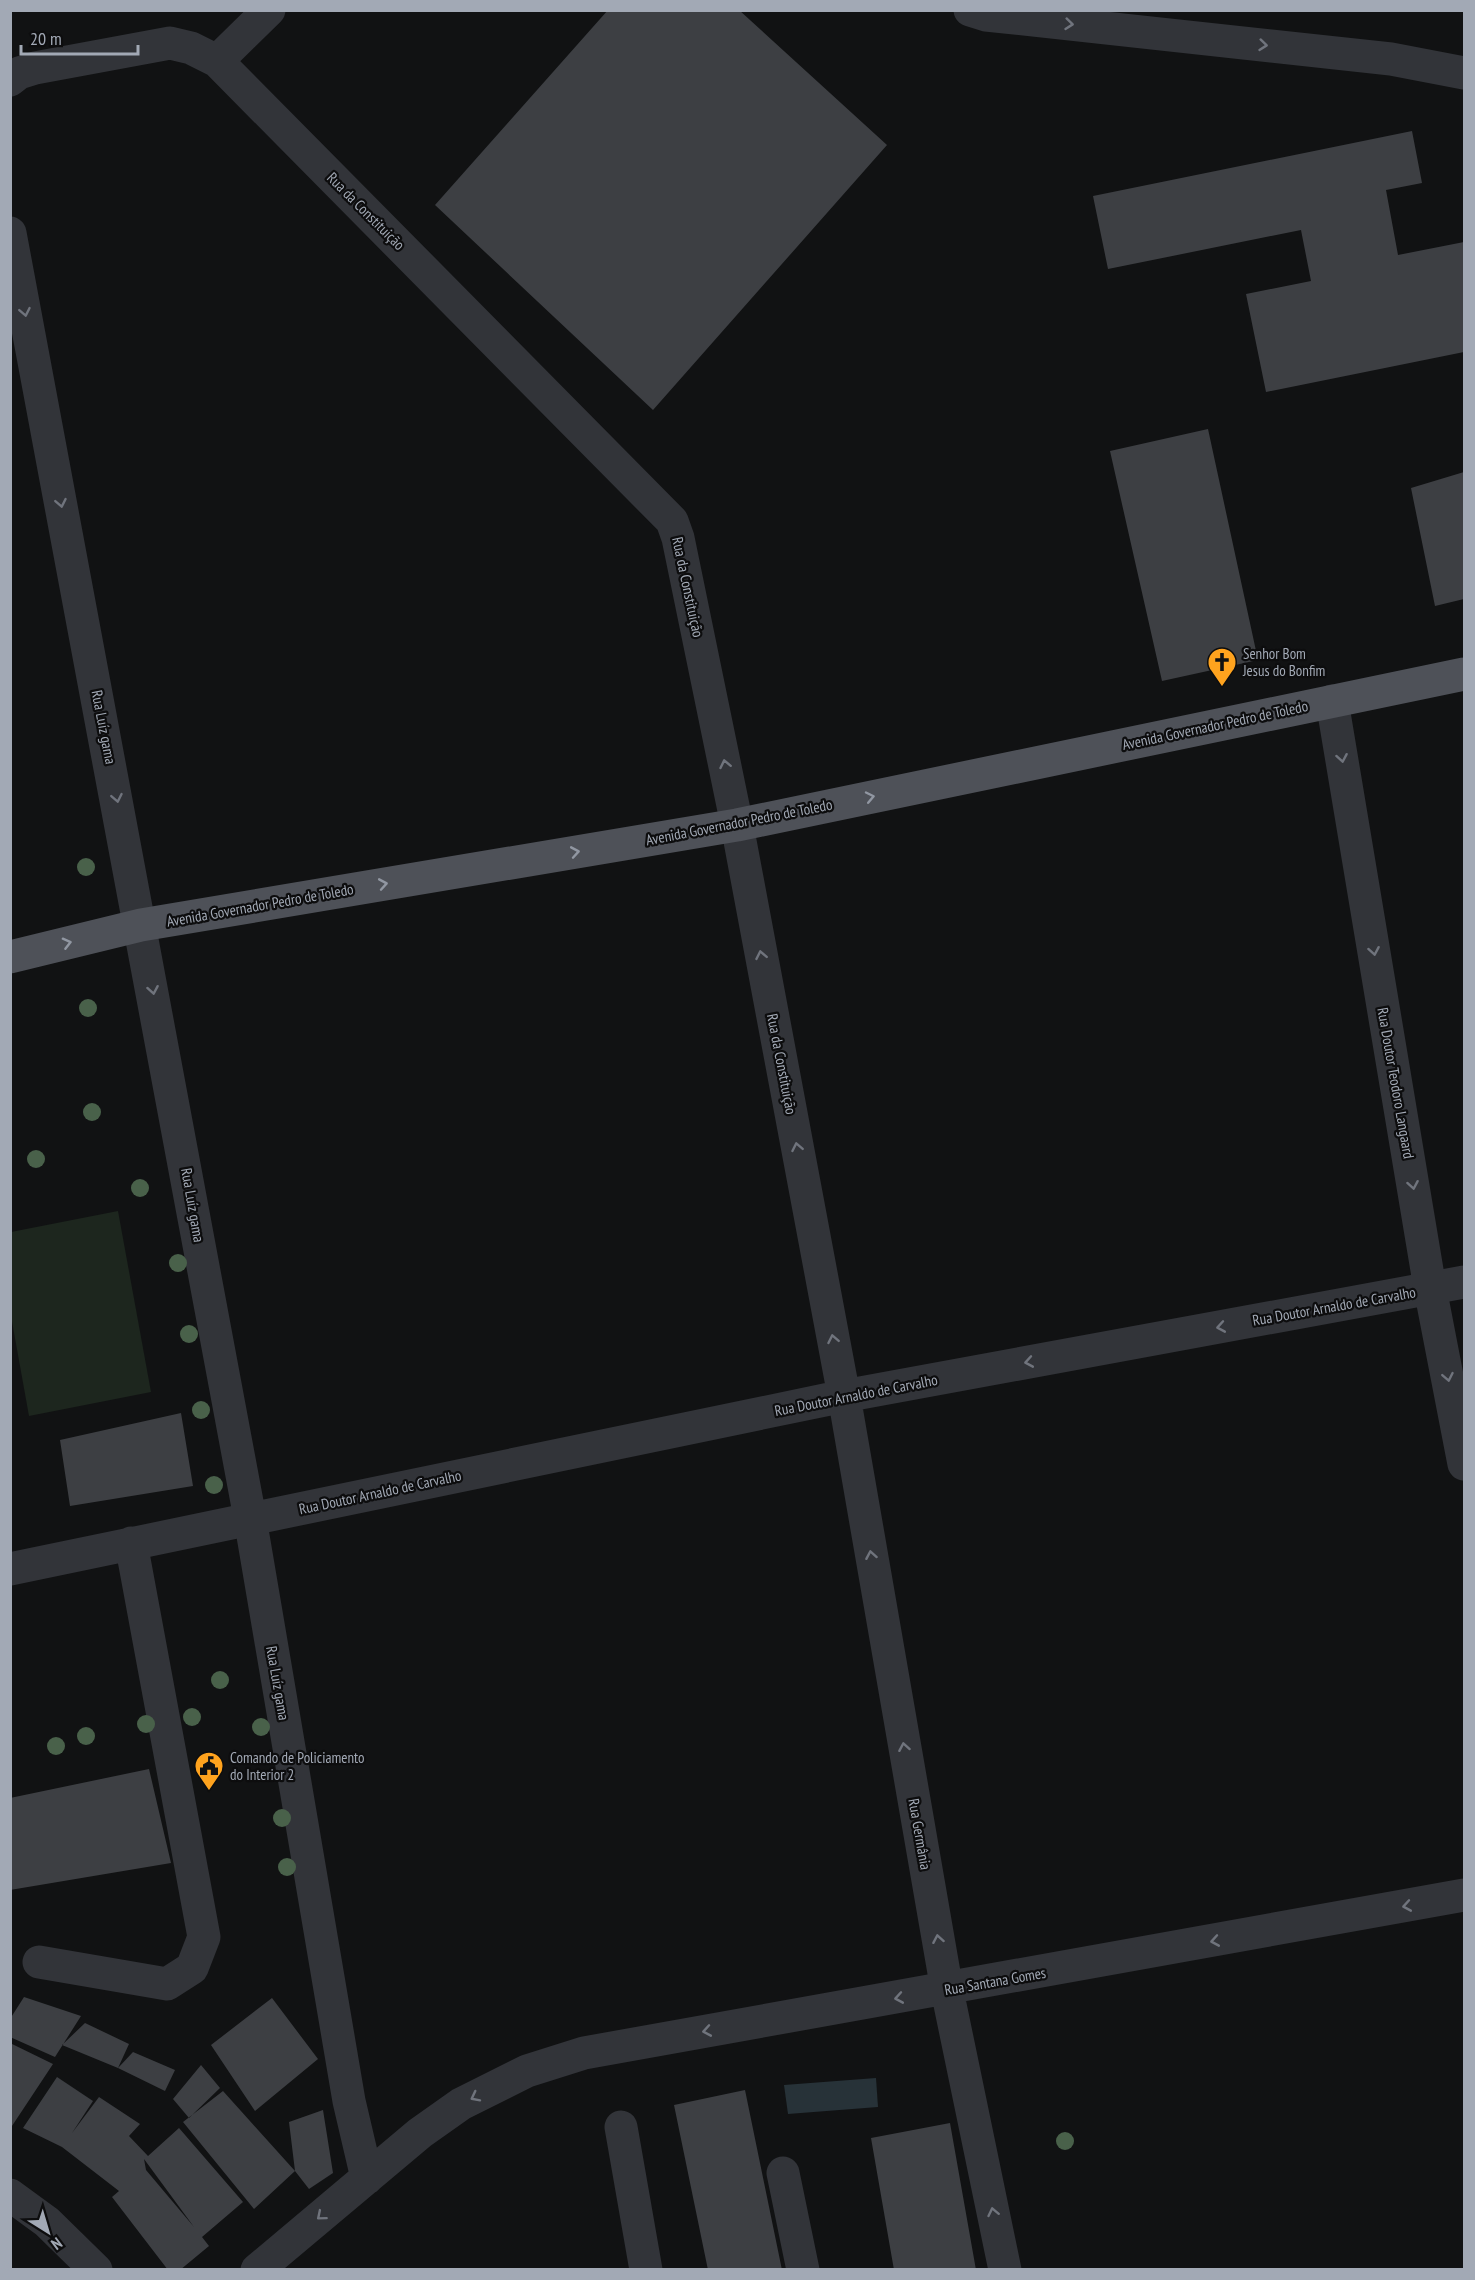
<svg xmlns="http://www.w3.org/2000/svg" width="1475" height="2280" font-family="'PT Sans Narrow',sans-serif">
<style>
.green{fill:#1d261e}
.water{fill:#273238}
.building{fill:#3d3f43;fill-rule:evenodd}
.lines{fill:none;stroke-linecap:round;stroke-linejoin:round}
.minor{stroke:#323439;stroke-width:33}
.major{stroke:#4e5158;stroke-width:33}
.tree{fill:#49614a}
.oneway{stroke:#70747d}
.oneway2{stroke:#9197a2}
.labels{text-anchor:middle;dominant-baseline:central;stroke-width:4.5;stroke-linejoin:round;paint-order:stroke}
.street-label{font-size:15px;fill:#a2a9b5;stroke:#0d0d0e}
.poi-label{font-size:15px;fill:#a2a9b5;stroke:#0d0d0e;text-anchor:start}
</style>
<rect width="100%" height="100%" fill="#111213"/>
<!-- green -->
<path class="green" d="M118,1211L151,1392L29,1416L11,1316V1232Z"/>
<!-- water -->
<path class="water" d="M876,2078L878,2107L788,2114L784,2085Z"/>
<!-- building -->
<path class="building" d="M608,10H739L887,145L653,410L435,205Z
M1412,131L1422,183L1386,190L1398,255L1464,242V352L1266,392L1246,294L1311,281L1301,230L1108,269L1093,196Z
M1208,429L1258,660L1162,681L1110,451Z
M1464,472V599L1435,606L1411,488Z
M181,1413L193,1486L70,1506L60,1440Z
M149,1769L171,1863L10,1890V1798Z
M24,1997L81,2016L55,2057L10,2037V2019Z
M272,1998L318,2059L255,2111L211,2045Z
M85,2023L129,2044L118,2068L62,2045Z
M10,2043L53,2064L10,2129Z
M133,2052L175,2070L165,2091L118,2068Z
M201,2065L220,2088L189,2118L173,2099Z
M57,2077L93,2101L72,2133L99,2097L140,2124L129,2136L148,2156L179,2128L243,2202L202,2237L209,2246L180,2270H168L112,2197L119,2191L62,2147L23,2128ZM144,2159L194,2227L146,2170Z
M745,2090L782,2270H708L674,2105Z
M223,2091L295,2171L254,2209L183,2122Z
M323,2110L333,2173L309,2189L295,2171L289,2122Z
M950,2123L976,2270H894L871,2138Z"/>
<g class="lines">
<!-- minor -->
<path class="minor" d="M970,10L986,15L1391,59L1464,73
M217,61L269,10
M10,80L19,73L35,68L170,43L191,48L217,61L672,521L678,538L737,825L844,1396L947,1990L1005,2270
M10,233L250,1518L349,2101L367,2178
M1332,701L1430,1288L1464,1464
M10,1569L844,1396L1464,1282
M39,1962L167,1984L192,1968L204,1937L131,1543
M621,2127L646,2270
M783,2173L803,2270
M10,2195L47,2222L96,2270
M257,2270L420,2133L461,2104L527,2071L584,2053L1464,1895"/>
<!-- major -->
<path class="major" d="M10,957L141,925L737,825L1464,674"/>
</g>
<!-- trees -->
<g class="tree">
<circle cx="86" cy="867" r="9"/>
<circle cx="88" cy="1008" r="9"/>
<circle cx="92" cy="1112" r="9"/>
<circle cx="36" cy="1159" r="9"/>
<circle cx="140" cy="1188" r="9"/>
<circle cx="178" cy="1263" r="9"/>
<circle cx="189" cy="1334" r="9"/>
<circle cx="201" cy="1410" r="9"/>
<circle cx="214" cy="1485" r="9"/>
<circle cx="220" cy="1680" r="9"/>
<circle cx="192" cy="1717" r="9"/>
<circle cx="146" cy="1724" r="9"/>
<circle cx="261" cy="1727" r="9"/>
<circle cx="86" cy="1736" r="9"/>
<circle cx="56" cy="1746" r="9"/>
<circle cx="282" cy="1818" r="9"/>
<circle cx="287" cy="1867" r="9"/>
<circle cx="1065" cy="2141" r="9"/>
</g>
<!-- one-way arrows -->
<defs><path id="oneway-chevron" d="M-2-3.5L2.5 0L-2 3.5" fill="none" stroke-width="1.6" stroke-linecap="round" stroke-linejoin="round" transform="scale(1.5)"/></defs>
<g class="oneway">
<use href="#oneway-chevron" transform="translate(1069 24) rotate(6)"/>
<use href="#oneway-chevron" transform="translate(1263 45) rotate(6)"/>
<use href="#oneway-chevron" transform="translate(25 312) rotate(79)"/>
<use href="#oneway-chevron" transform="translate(61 503) rotate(79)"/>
<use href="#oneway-chevron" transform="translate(1342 758) rotate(80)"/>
<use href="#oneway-chevron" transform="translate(725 764) rotate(-102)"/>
<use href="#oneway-chevron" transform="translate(117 798) rotate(79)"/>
<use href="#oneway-chevron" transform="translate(1374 951) rotate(80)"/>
<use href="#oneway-chevron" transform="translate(761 955) rotate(-101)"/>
<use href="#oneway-chevron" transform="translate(153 990) rotate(80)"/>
<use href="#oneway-chevron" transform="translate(797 1147) rotate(-101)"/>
<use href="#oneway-chevron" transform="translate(1413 1185) rotate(80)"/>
<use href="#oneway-chevron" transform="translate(1221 1327) rotate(170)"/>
<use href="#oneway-chevron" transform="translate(833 1339) rotate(-101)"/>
<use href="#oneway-chevron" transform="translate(1029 1362) rotate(170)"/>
<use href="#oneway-chevron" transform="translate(1448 1377) rotate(79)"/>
<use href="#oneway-chevron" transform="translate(871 1555) rotate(-100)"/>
<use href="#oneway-chevron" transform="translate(904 1747) rotate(-100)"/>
<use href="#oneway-chevron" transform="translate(1407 1906) rotate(170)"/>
<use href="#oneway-chevron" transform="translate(938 1939) rotate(-100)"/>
<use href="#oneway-chevron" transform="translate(1215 1941) rotate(170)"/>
<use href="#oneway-chevron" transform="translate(899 1998) rotate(170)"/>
<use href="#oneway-chevron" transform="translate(707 2031) rotate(170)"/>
<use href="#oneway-chevron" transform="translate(475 2097) rotate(153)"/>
<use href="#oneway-chevron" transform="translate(993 2212) rotate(-102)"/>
<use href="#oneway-chevron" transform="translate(321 2216) rotate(140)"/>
</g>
<g class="oneway2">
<use href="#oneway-chevron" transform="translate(870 797) rotate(-12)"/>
<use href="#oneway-chevron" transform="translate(575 852) rotate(-10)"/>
<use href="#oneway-chevron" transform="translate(383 884) rotate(-10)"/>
<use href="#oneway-chevron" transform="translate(67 943) rotate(-14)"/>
</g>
<!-- icons -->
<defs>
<g id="church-pin" transform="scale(1.5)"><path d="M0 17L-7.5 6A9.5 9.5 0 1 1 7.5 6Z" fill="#ffa31e" stroke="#0d0d0e"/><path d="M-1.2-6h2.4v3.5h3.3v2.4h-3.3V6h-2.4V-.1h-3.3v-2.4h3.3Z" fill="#111"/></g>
<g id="civic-pin" transform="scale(1.5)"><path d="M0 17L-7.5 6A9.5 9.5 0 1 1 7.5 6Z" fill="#ffa31e" stroke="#0d0d0e"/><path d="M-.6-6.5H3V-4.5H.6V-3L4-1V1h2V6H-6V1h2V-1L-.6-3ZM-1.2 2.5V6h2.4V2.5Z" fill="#111"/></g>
</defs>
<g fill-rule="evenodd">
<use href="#church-pin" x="1222" y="662"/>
<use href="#civic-pin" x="209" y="1766"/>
</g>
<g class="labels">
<!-- street labels -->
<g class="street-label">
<text transform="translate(366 211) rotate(45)">Rua da Constituição</text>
<text transform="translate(688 587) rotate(78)">Rua da Constituição</text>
<text transform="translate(1215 725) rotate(-12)">Avenida Governador Pedro de Toledo</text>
<text transform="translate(104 727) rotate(79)">Rua Luíz gama</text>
<text transform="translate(739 822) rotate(-11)">Avenida Governador Pedro de Toledo</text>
<text transform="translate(260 905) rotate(-10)">Avenida Governador Pedro de Toledo</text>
<text transform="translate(782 1064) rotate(79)">Rua da Constituição</text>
<text transform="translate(1396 1083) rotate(80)">Rua Doutor Teodoro Langaard</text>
<text transform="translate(193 1205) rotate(80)">Rua Luíz gama</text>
<text transform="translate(1334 1306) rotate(-10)">Rua Doutor Arnaldo de Carvalho</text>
<text transform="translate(856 1395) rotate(-11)">Rua Doutor Arnaldo de Carvalho</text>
<text transform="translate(380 1492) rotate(-12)">Rua Doutor Arnaldo de Carvalho</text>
<text transform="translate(278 1683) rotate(80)">Rua Luíz gama</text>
<text transform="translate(920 1834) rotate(80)">Rua Germânia</text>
<text transform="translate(995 1981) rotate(-10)">Rua Santana Gomes</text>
</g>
<!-- poi labels -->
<g class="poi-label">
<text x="1243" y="653">Senhor Bom<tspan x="1243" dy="17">Jesus do Bonfim</tspan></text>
<text x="230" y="1757">Comando de Policiamento<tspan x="230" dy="17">do Interior 2</tspan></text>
</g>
</g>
<!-- border -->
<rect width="1475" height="2280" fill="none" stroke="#a2a9b5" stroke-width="24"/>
<!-- north arrow -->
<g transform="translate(48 2232) rotate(143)" stroke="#0d0d0e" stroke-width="4.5" paint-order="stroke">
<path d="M0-4.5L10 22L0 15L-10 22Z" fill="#a2a9b5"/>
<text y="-9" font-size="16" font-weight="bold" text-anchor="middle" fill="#a2a9b5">N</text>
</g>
<!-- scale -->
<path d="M21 45v9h117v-9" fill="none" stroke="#a2a9b5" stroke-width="3"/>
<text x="30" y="45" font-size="18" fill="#a2a9b5" stroke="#0d0d0e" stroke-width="4.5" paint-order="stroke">20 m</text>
</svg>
